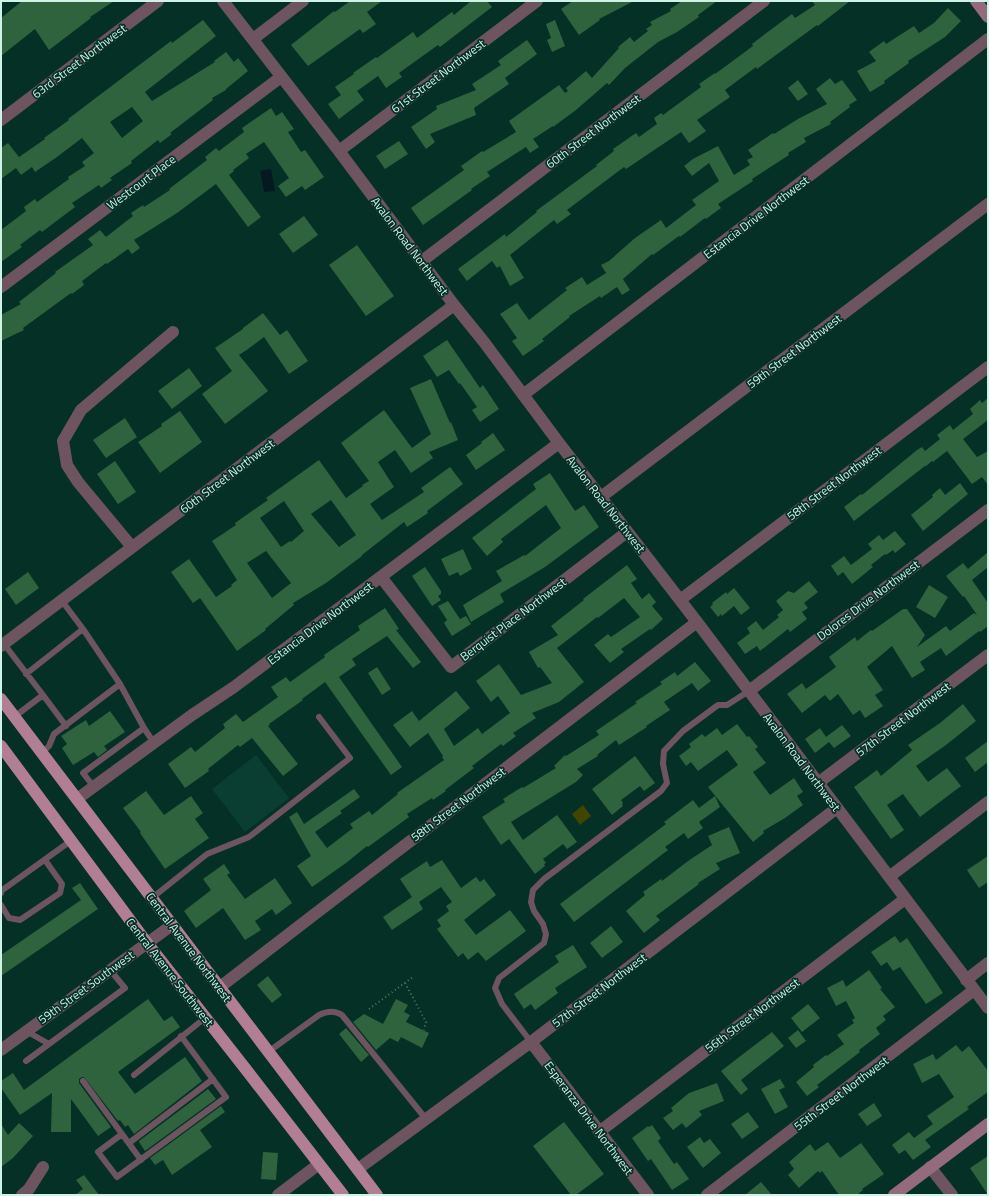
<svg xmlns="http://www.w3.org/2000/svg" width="989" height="1196" font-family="'Titillium Web',sans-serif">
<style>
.built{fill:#0b3e32}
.green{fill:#424500}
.water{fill:#061922}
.building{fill:#2e633e;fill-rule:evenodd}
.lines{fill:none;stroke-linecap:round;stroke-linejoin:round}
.path{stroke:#4f786c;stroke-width:2;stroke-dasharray:1 3;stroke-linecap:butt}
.lane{stroke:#6d545e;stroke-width:6}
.street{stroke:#6d545e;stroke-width:12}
.secondary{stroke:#946b7c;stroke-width:12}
.primary{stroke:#b17e93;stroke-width:12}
.labels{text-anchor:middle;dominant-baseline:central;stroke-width:3.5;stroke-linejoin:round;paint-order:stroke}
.street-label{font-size:12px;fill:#cff3e6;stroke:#053025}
</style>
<rect width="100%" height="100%" fill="#053025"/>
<!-- built -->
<path class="built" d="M256,755L289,798L245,832L212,789Z"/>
<!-- green -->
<path class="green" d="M583,805L591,816L580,825L572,814Z"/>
<!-- water -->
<path class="water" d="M271,169L275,191L264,192L260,171Z"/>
<!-- building -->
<path class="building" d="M22,1H114L90,17L91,18L49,50L35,29L1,56V18Z
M350,1H382L367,12L376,24L363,33L360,29L308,66L291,45L334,11L335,12Z
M471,1H487L492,7L440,47L438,45L399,73L402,77L386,88L378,76L357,91L364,100L339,119L328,104L341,95L335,87L354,74L353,73L376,57L377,58L413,32L417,38L452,12L454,15Z
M573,1H634L599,19L600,20L579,35L561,9Z
M682,1H717L698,15L699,17L677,32L658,42L625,68L609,85L607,83L576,110L553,127V126L533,139L539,147L530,153L526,147L487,172L490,176L471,189L472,190L423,225L411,208L464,170L461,166L482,151L483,152L516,132L509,121L559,85L565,93L568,91L566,88L586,71L592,78L619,48L618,47L630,37L634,42L648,31L646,29L652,25L650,22L671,11L670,9Z
M812,1H850L818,26L817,25L757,69L756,67L725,90L730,97L697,120L706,131L689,143L681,132L626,169L624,167L567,210L571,214L557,224L554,220L510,255L524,278L510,286L500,266L497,268L492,261L467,281L458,269L505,234L506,237L537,212L536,211L597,166L596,165L614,151L613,149L636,133L639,137L657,124L654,118L661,113L663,115L701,87L699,84L715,73V74L753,46L752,44L769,31L792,14L795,18L815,5Z
M948,8L961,21L945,37L908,61L909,63L884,81L885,83L870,92L857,71L876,61L869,52L884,41L886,44L914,26L919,33L934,23Z
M203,20L216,36L145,92L152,101L215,62L214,61L226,52L234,62L238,58L248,71L226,89V90L212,98L213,100L170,133L172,134L160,143L158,140L131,161L132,163L110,178L112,180L101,188L99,185L72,203L75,207L42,232L40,230L20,245L22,247L1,262V230L26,211L24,207L35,199L37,202L69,179L68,177L85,166L82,162L94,153L82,138L57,157L35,172L32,167L21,175L16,168L1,179V148L8,143L19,157L45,139L44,138L69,120L68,119L171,41L172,43ZM132,107L143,121L122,138L110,122Z
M555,20L565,46L552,52L547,40L551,38L546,24Z
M527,40L537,54L505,78L509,84L474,108L476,115L430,134L435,142L426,149L411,127L437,109L436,106L476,90L472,84L501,65L498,61Z
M830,78L835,84L842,80L857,100L849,105L850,107L830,122L831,124L804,138L806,142L788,153L789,155L752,179L753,181L718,204L721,208L706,219L705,218L680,237L679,236L653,255L652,254L623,279L630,290L622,295L617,287L601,298L600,296L569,316L570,317L542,339L544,341L523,356L512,341L517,338L500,314L517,303L529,320L567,290L565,288L582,277L587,285L606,273L601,265L609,261L635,238L661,220L666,228L696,205L692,200L719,181L709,163L692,176L684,166L693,159L718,146L734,175L750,165L747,160L753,157L748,150L773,133L774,134L798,119L827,104L816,89Z
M798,80L808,94L798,101L788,88Z
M271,108L276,116L282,112L294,129L288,132L301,152L305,150L324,177L305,190L302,186L286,197L278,186L289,178L264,142L246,154L249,158L233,170L234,171L229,175L261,217L248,227L216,184L177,213L134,240L140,248L132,254L128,249L107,264L106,263L82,281L84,285L72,294L71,293L23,328L24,330L1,341V315L21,304L19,302L56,273L55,272L93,245L88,239L100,230L106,237L133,216L131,213L143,205L144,207L170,190L169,189L207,160L205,157L216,148L219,151L244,132L242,128Z
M399,141L408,154L385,169L376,156Z
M304,216L318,235L293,253L279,234Z
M357,245L394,296L366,316L329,265Z
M263,313L280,335L287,330L308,361L289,374L264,337L248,349L239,355L268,391L225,424L202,394L232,371L215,348L243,329V328Z
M447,340L480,388L483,385L499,409L480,422L472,410L477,407L460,383L459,384L449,370L437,377L423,356Z
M189,368L202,386L172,409L158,391Z
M431,379L450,423L451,422L458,440L429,452L433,458L411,473L395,450L378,462L394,487L370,504L382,520L424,492L421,488L450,467L463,484L427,511L428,513L407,527L404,522L362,555V556L326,583L293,603L294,605L265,629L266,630L237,651L200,598L193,603L171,572L189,559L216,597L232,586L231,585L237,580L212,541L236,525L235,523L268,500L266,498L319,460L346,498L363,486L362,485L369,481L341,443L384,410L412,448L431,434L410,388ZM331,500L356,535L339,547L311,514ZM284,501L304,531L291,542L290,541L281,547L260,518ZM266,551L291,583L272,598L247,563Z
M988,398V420L963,439L977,457L988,451V485L982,477L972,484L947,451L933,462L932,461L926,466H925L854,521L844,507L861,494L862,495L917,450L922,447L925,451L940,439L937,435L950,425L953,430L973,414L970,409L980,400L982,403Z
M180,411L202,442L160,473L138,442L162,426L161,424Z
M125,418L137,437L106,458L93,440Z
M493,433L505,450L476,470L466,455L482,443L481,442Z
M115,461L136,492L118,504L97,474Z
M550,473L575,511L584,505L599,527L545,567L500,594L504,602L471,622L463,605L502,581L496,571L524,555L525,556L561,528L546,505L501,539L503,542L487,556L472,538L536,489L533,484Z
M960,483L968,494L923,531L911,515L933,497L932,495L940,488L945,495Z
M895,531L906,544L895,553L893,550L886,555L885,554L871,565L873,567L852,584L843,572L838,576L831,566L844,556L851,565L872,549L868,544L879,535L883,540Z
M463,549L472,569L467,572L460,576L458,572L449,576L441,559Z
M988,552V567L972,580L988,603V629L987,627L980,632L979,631L946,656L941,648L920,662L925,670L912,678L892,646L867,667L883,690L875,695L883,706L865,718L860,710L853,715L838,694L830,701L825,695L802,713L787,694L802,683L806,689L836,667L829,657L855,637L857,641L871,630L872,631L903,609H907L925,635L917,647L946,626L950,631L974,613L977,615L964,596L963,597L946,576L963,563L968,569Z
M627,565L637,579L631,583L642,599L649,593L656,602L652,606L663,619L651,630L650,629L621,649L624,652L610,663L594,645L608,634L611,637L640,617L624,598L598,618L597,617L557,648L584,682L559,702L532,713L536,718L513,733L516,736L503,746L501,744L472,766L474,768L445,790L446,791L433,800L432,798L407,814L409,817L394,828L368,847L367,846L346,863L312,887L297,866L311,856L289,817L297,812L304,824L354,789L360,797L340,811L342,813L315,832L327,848L353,828L350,824L369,811L372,815L398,794L397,793L444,760L442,757L443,756L428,733L410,747L393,725L412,711L419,721L456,691L470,708L444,729L454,746L478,728L482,734L510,713L498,696L491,702L476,681L499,664L521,695L552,683L540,667L538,668L529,652L558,635L551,626L584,600L583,599Z
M425,567L441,591V594L438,596L441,600L432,606L412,576Z
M28,572L39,588L16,605L5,589Z
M809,581L818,592L804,603L808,608L802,612L807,619L790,632L788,629L760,651L757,646L745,654L737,643L750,633L747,628L756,621L763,630L779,617L777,615L783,610L776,601L788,591L794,593Z
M929,585L948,597L935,618L916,607Z
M734,588L750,608L741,615L734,606L722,616L721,614L718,617L710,607L713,604L712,603L726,592L727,594Z
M448,601L460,619L466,616L471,624L452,636L444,623L447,620L438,606Z
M385,608L399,629L396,630L421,662L413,668L387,636L352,659L356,665L339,677L402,767L391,775L325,682L302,699L303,700L269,724L270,725L268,726L298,764L283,776L252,738L240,747L238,745L208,769L209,771L185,788L168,764L191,747L195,752L225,728L223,724L236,714L243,722L278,697L271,687L286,677L290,682L325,657L324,655L360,630L358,626Z
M695,662L711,681L698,691L692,683L664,702L670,710L646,726L647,727L619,745L616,740L597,755L598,756L577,769L583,775L576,782L511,822L523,840L557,815L577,842L567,849L563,844L543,859L546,863L544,864L545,866L535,874L509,839L501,845L482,817L505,802L503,799L522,787L523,788L556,768L554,766L565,755L566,756L599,735L596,731L637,703L635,702L662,684L660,682L675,672L677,676Z
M377,667L391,689L382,695L368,673Z
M963,704L976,721L946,745L916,766L928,782L947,768L961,786L920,817L903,794L887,805L904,830L891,839L854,787L877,770L881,776L912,750L908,745L940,723Z
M110,711L125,732L104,746L107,750L98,757L94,752L73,765L62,748L67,744L61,736L86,720L89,726Z
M737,724L747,737L749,736L758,747L755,749L766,763L753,772L770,795L794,778L803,792L797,796L803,805L785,818L763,831L764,833L753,842L708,787L738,765L727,750L698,771L691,762L686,766L679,756L691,747L689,744L702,734L705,737L717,728L722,735Z
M842,725L851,736L834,748L829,742L815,753L805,739L820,728L826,737Z
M988,741V762L975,772L965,758Z
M635,756L655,783L644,791L640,786L621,800L623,803L622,804L623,806L612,815L592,789Z
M146,791L164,815L191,796L203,813L195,819L209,838L165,869L140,833L141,832L123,808Z
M715,796L720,807L699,822L703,828L688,839L684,833L665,847L668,850L574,922L560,904L666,824L664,822L693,800L699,808Z
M729,827L740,853L716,863L720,869L698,883L699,884L656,916L660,920L644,933L626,911L645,895L643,892L661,879L662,881L688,861L712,845L708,836Z
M988,856V882L979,888L967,870Z
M442,860L461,888L476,877L480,882L484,879L496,895L464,920L476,935L510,910L526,931L486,961L478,952L468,960L463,953L458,957L437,929L441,926L437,920L449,911L446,906L452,902L441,887L419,902L423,909L392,930L383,917L412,897L400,879L427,861L430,867Z
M224,864L230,873L227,875L245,899L275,878L292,903L276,915L272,909L255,921L261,930L245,940L223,908L196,928L184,911L211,890L203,879Z
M80,883L98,909L1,976V955L81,900L72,888Z
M611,926L623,942L602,958L590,943Z
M895,936L900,943L907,938L943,993L926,1004L900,967L893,971L887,962L881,966L871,952Z
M573,945L587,967L555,988L558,993L535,1010L531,1004L524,1009L514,994L559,962L555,956Z
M869,970L882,988L880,989L895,1007L883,1016L886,1020L876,1028L880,1034L859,1050L860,1052L817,1085L819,1087L807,1096L796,1082L814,1067L813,1065L826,1055L827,1056L844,1044L837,1035L854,1023L852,1020L855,1018L846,1001L836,1006L827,988L843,980L846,987Z
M268,976L282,995L272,1003L257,985Z
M148,999L164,1021L172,1016L180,1027L118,1072L135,1094L185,1057L202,1081L134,1134L128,1125L125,1127L120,1120L118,1121L84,1077H82L79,1079V1083L111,1127L98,1136L71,1099V1132H51L52,1093L20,1115L1,1088V1081L13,1073L24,1090Z
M396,999L408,1005L404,1012L410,1015L406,1022L429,1033L422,1048L401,1037L398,1042L390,1038L376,1050L353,1022L364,1014L383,1024Z
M808,1004L820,1018L802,1032L791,1018Z
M346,1028L369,1055L361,1062L339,1034Z
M798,1030L806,1041L796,1048L788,1038Z
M772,1032L784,1046L741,1080L748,1089L741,1095L721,1071Z
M956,1045L962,1052L969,1046L988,1071V1092L967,1107L969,1109L925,1140L931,1147L913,1160L905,1150L899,1154L892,1145L909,1132L914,1138L933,1124L927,1116L954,1097L939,1074L922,1083L913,1064L933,1054L936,1060Z
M780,1079L785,1087L779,1090L788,1107L775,1114L761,1089Z
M717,1083L724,1101L699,1111L702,1115L686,1128L682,1123L673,1130L663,1118L673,1111L671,1108L689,1093Z
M208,1089L216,1099L145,1151L139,1142V1141Z
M874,1103L882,1116L867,1126L858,1114Z
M221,1106L225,1112L200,1130L212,1147L172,1175L163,1160L155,1165L150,1158Z
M748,1112L759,1127L742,1139L731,1124Z
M564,1122L604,1174L576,1195H571L533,1146Z
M19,1123L33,1136L13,1158L1,1167V1124L8,1135Z
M652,1125L661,1138L658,1141L674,1164L677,1162L689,1179L672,1190L651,1159L648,1161L632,1138L648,1126L649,1127Z
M700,1137L704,1143L710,1139L721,1153L703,1168L687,1147Z
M828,1142L840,1158L861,1143L884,1174L862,1189L863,1190L857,1195H839L822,1171L820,1173L818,1171L799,1188L788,1175L794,1169L789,1162L810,1144L815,1151Z
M263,1152L278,1153L276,1180L261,1179Z
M988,1156V1195L970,1168Z
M84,1175L99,1195H75L83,1189L76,1180Z
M761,1182L772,1195H745Z"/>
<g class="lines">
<!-- path -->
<path class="path" d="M405,983L426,1022L424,1030
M369,1009L413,977"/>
<!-- lane -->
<path class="lane" d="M83,629L120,684
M4,644L43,695
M26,674L83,629L62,601
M14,717L43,695L66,726
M42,753L49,746L54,734L120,684L144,728L154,743
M94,787L83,773L144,728
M1,893V891L72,840
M152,898L207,854L249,837L350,758L319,717
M1,905L9,918L20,920L60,893L62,884L45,860
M26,1031L49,1044L125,988L110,970
M531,1042L502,1004L495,988L499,978L544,943L546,934L543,924L534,911L531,902L533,890L544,879L661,791L667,783L663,764L664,751L683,731L718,705H727L749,691
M268,1052L319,1015C327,1011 334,1010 342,1015L426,1119
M26,1061L49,1044
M134,1075L205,1018
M83,1081L122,1134
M129,1143L213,1079
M141,1160L122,1134L98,1152L117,1177L226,1097L181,1036"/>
<!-- street -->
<path class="street" d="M223,1L339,151L454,305L484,342L559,443L697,622L988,1008
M253,39L303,1
M1,120L158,1
M339,151L537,1
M422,261L764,1
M1,287L281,77
M523,395L988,39
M601,497L988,204
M132,547L78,482L67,465L63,441L81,410L173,332
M381,577L451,667L627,532
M680,600L988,367
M1,646L454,305
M749,691L988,510
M818,783L988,655
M77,799L192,715L234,687L559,443
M889,877L988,802
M966,980L988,963
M220,987L324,907L697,622
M531,1042L648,1195
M1,1050L172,925
M599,1132L905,899
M930,1167L952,1195
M358,1169L531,1042L837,808
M22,1195L29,1189L43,1167
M278,1195L319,1164
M707,1195L974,990"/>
<!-- secondary -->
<path class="secondary" d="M976,1L988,17
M894,1195L988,1124"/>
<!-- primary -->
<path class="primary" d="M1,699L377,1195
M1,746L147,943L248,1072L343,1195"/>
</g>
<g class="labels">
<!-- street labels -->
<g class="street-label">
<text transform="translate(79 61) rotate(-37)">63rd Street Northwest</text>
<text transform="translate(438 76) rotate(-37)">61st Street Northwest</text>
<text transform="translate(593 131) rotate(-37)">60th Street Northwest</text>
<text transform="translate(141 182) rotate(-37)">Westcourt Place</text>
<text transform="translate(756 217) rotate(-37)">Estancia Drive Northwest</text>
<text transform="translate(410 246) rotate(53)">Avalon Road Northwest</text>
<text transform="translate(794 351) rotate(-37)">59th Street Northwest</text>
<text transform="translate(227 476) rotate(-37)">60th Street Northwest</text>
<text transform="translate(834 483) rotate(-37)">58th Street Northwest</text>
<text transform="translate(606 504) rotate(52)">Avalon Road Northwest</text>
<text transform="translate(868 600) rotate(-37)">Dolores Drive Northwest</text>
<text transform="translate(513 619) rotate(-37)">Berquist Place Northwest</text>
<text transform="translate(320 623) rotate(-37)">Estancia Drive Northwest</text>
<text transform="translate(903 719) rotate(-37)">57th Street Northwest</text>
<text transform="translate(802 762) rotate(53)">Avalon Road Northwest</text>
<text transform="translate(458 804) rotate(-37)">58th Street Northwest</text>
<text transform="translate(189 947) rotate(53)">Central Avenue Northwest</text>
<text transform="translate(170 972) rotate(52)">Central Avenue Southwest</text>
<text transform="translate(86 987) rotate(-36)">59th Street Southwest</text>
<text transform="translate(599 990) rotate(-37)">57th Street Northwest</text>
<text transform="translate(752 1015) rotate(-37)">56th Street Northwest</text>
<text transform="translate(841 1093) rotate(-37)">55th Street Northwest</text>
<text transform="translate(589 1118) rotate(53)">Esperanza Drive Northwest</text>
</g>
</g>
<!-- border -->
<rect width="989" height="1196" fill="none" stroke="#cff3e6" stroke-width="4"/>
</svg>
